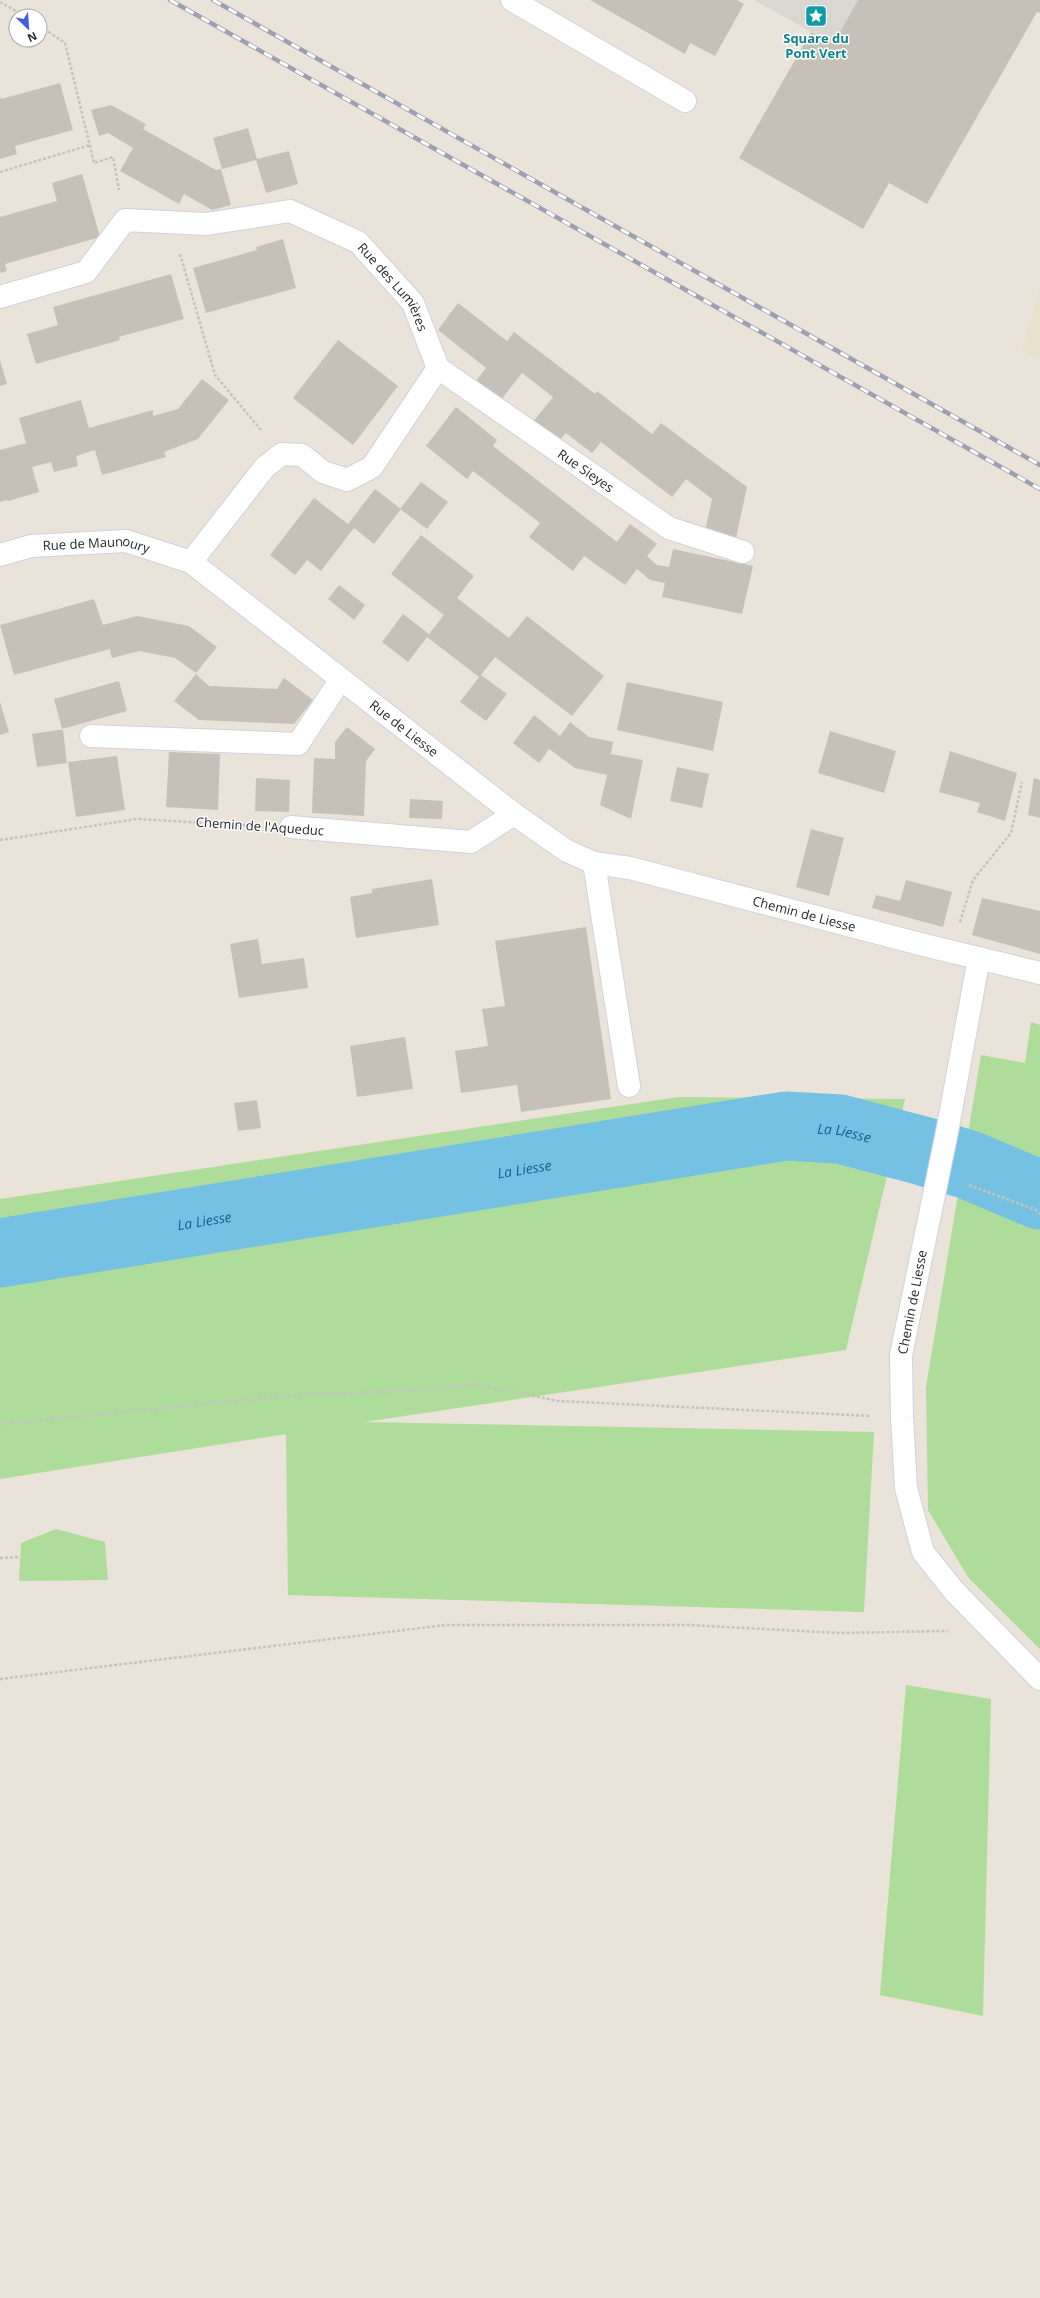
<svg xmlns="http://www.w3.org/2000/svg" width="1040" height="2298" font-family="'Open Sans',sans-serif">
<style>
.education{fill:#eae1ca}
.green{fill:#aedc9a}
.plaza{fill:#dad6d1}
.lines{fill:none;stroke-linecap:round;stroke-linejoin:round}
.river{stroke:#74c1e4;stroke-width:69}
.building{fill:#c5c1b9}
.minor-casing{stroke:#d0d2e0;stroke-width:24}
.path{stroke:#c3c3c3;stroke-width:2.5;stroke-dasharray:3 2;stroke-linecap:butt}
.minor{stroke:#fff;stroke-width:22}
.rail-casing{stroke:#9ea0b1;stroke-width:4.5}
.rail{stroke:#fff;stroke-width:3;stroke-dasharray:9;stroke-linecap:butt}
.labels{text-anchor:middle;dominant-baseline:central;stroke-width:3;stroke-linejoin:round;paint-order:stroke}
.culture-label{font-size:13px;font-weight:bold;fill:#0d838f;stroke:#fff}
.street-label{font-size:13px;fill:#282828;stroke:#fff}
.water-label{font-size:14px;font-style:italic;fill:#175e8d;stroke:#fff}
</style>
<rect width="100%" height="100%" fill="#e9e3da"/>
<!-- education -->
<path class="education" d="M1040,290V359L1022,350Z"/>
<!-- green -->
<path class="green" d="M1031,1022L1040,1025V1649L968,1577L928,1510L926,1387L981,1055L1025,1063Z
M678,1097L905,1099L846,1350L364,1422L874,1432L864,1612L288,1595L286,1434L0,1479V1199Z
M56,1529L105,1542L108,1580L19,1581L21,1543Z
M906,1685L991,1699L983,2016L880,1995Z"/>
<!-- plaza -->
<path class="plaza" d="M754,0H858L833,44Z"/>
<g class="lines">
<!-- river -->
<path class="river" id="s1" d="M0,1253L786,1126L840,1129L923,1151L969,1165L1040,1195"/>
</g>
<!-- building -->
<path class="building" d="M590,0H737L744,4L715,56L690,43L685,54Z
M858,0H1040V13L1037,12L927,204L889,183L863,229L739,158L811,32L833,44Z
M60,83L73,130L15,146L17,154L0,159V96L1,99Z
M111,105L146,124L143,129L216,170L221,169L231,205L212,210L184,194L179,204L120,171L133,148L108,133L99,136L91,110Z
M248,128L257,159L289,151L298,184L266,193L256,160L222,169L213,138Z
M82,174L100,237L5,264L7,271L0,273V217L57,201L52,183Z
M283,239L296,288L206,313L193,268L257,250L256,247Z
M171,274L184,319L119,337L120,340L36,364L27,334L58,325L53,307Z
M458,303L507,341L514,332L595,394L597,391L652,434L661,423L747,487L736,538L705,531L712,499L686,479L672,497L601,442L592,453L566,433L557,443L532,423L553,397L522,373L501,400L476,381L486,368L438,330Z
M338,340L398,386L353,445L293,398Z
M0,360L7,384L0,386Z
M202,379L229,400L198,439L164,452L166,457L102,475L95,450L76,456L78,466L54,472L51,462L32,467L39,492L8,501L7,500L0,502V450L26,443L19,418L81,400L89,428L153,410V416L178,409Z
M456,407L497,440L493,446L617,542L630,524L657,544L647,556L657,565L669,567L673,549L753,566L742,614L662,597L665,583L650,580L637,569L625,585L584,556L573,571L529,537L540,523L473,471L467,479L426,446Z
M421,482L448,502L427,529L400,509Z
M375,489L401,509L374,544L354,528L321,571L307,560L295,575L270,555L314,498L348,524Z
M421,535L474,576L457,598L509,638L527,616L604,676L572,716L495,657L481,675L507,694L486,721L460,702L479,677L427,637L408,662L382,642L403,614L429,634L444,615L391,574Z
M339,585L365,605L354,620L328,599Z
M94,599L103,625L137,616L189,626L217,647L196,673L175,658L139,651L112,658L110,649L14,675L0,625Z
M196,674L209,686L277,689L284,678L313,700L294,724L199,720L174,701Z
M119,681L127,711L62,729L54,699Z
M627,682L723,702L713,751L617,730Z
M0,702L9,732L0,735Z
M534,715L560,736L570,722L589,737L613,742L611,754L643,760L631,819L600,805L607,775L575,768L549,749L539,763L513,743Z
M347,727L375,749L366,761L364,816L312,813L314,758L335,759V742Z
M58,730H63L67,763L37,767L32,734Z
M830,731L896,751L884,793L818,773Z
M950,751L1017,773L1005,821L977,812L980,803L939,792Z
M169,752L220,754L218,810L166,807Z
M117,756L125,810L76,817L68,762Z
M677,767L709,774L702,808L670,801Z
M256,778L290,780L289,812L255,811Z
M1034,778L1040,780V818L1028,815Z
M410,799L443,801L442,819L409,818Z
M811,829L844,838L829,896L796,887Z
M432,879L439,925L356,938L350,897L372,893V889Z
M906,880L952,892L943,927L872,908L876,895L900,901Z
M982,898L1040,911V954L972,935Z
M586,927L611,1099L521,1112L517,1085L461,1093L455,1051L488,1046L482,1009L505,1006L495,941Z
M258,939L262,964L304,958L308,988L239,998L230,944Z
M405,1037L413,1089L357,1097L350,1046Z
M257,1100L261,1128L238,1131L234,1103Z"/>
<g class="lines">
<!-- minor casing -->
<g class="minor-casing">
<g id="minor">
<path d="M512,0L685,101"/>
<path id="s2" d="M0,297L86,272L125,220L206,224L290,211L358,242L413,303L438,368L372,467L347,480L323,472L302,455L282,454L265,467L191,562"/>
<path id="s3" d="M438,368L669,528L743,552"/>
<path id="s4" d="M0,555L31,546L126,541L191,562L514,814L567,851L594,863L630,868L924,945L1040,973"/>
<path d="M91,736L298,744L341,679"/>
<path d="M291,827L471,842L514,814"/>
<path d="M594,863L629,1086"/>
<path d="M979,958L947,1132L901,1355L902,1417L906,1488L923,1552L954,1591L1040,1679"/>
</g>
</g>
<!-- path -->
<path class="path" d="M0,2L25,16
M40,26L65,43L94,163L113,157L119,190
M0,172L90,145
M180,254L215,375L261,430
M0,840L137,819L260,826
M960,922L973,880L1011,833L1022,782
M969,1185L1036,1210L1040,1214
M0,1424L287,1396L416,1390L475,1384L558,1401L871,1416
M0,1558L20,1557
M0,1679L446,1625H688L839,1633L948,1631"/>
<!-- minor -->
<use href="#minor" class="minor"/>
<!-- rail casing -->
<g class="rail-casing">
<path id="rail" d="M170,0L1040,489
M213,0L1040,465"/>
</g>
<!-- rail -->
<use href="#rail" class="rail"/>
</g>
<!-- icons -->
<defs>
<g id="sight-square" transform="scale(1.15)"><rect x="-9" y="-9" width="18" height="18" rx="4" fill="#0f9aa8" stroke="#fff"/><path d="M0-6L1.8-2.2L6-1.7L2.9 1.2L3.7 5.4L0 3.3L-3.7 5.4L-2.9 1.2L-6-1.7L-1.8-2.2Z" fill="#fff"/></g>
</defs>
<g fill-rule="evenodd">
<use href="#sight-square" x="816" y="16"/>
</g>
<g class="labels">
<!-- culture labels -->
<g class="culture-label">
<text x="816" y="38">Square du<tspan x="816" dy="15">Pont Vert</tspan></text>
</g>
<!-- street labels -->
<g class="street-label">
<text stroke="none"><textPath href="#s2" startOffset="453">Rue des Lumières</textPath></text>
<text stroke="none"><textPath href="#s3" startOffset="180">Rue Sieyes</textPath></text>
<text stroke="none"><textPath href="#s4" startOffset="98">Rue de Maunoury</textPath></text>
<text stroke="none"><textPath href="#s4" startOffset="466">Rue de Liesse</textPath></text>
<text transform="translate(260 826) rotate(4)">Chemin de l'Aqueduc</text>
<text stroke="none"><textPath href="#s4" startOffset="916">Chemin de Liesse</textPath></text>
<text transform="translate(912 1302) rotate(-79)">Chemin de Liesse</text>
</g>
<!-- water labels -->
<g class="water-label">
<text stroke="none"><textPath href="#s1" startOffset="855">La Liesse</textPath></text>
<text stroke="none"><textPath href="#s1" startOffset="531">La Liesse</textPath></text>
<text stroke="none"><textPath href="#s1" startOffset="207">La Liesse</textPath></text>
</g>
</g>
<!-- north arrow -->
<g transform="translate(28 28) rotate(155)"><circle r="19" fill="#ffffff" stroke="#a9a9a9"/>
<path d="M0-3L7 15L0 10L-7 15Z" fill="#455ceb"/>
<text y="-6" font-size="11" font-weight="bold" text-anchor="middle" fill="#282828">N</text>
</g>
</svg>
